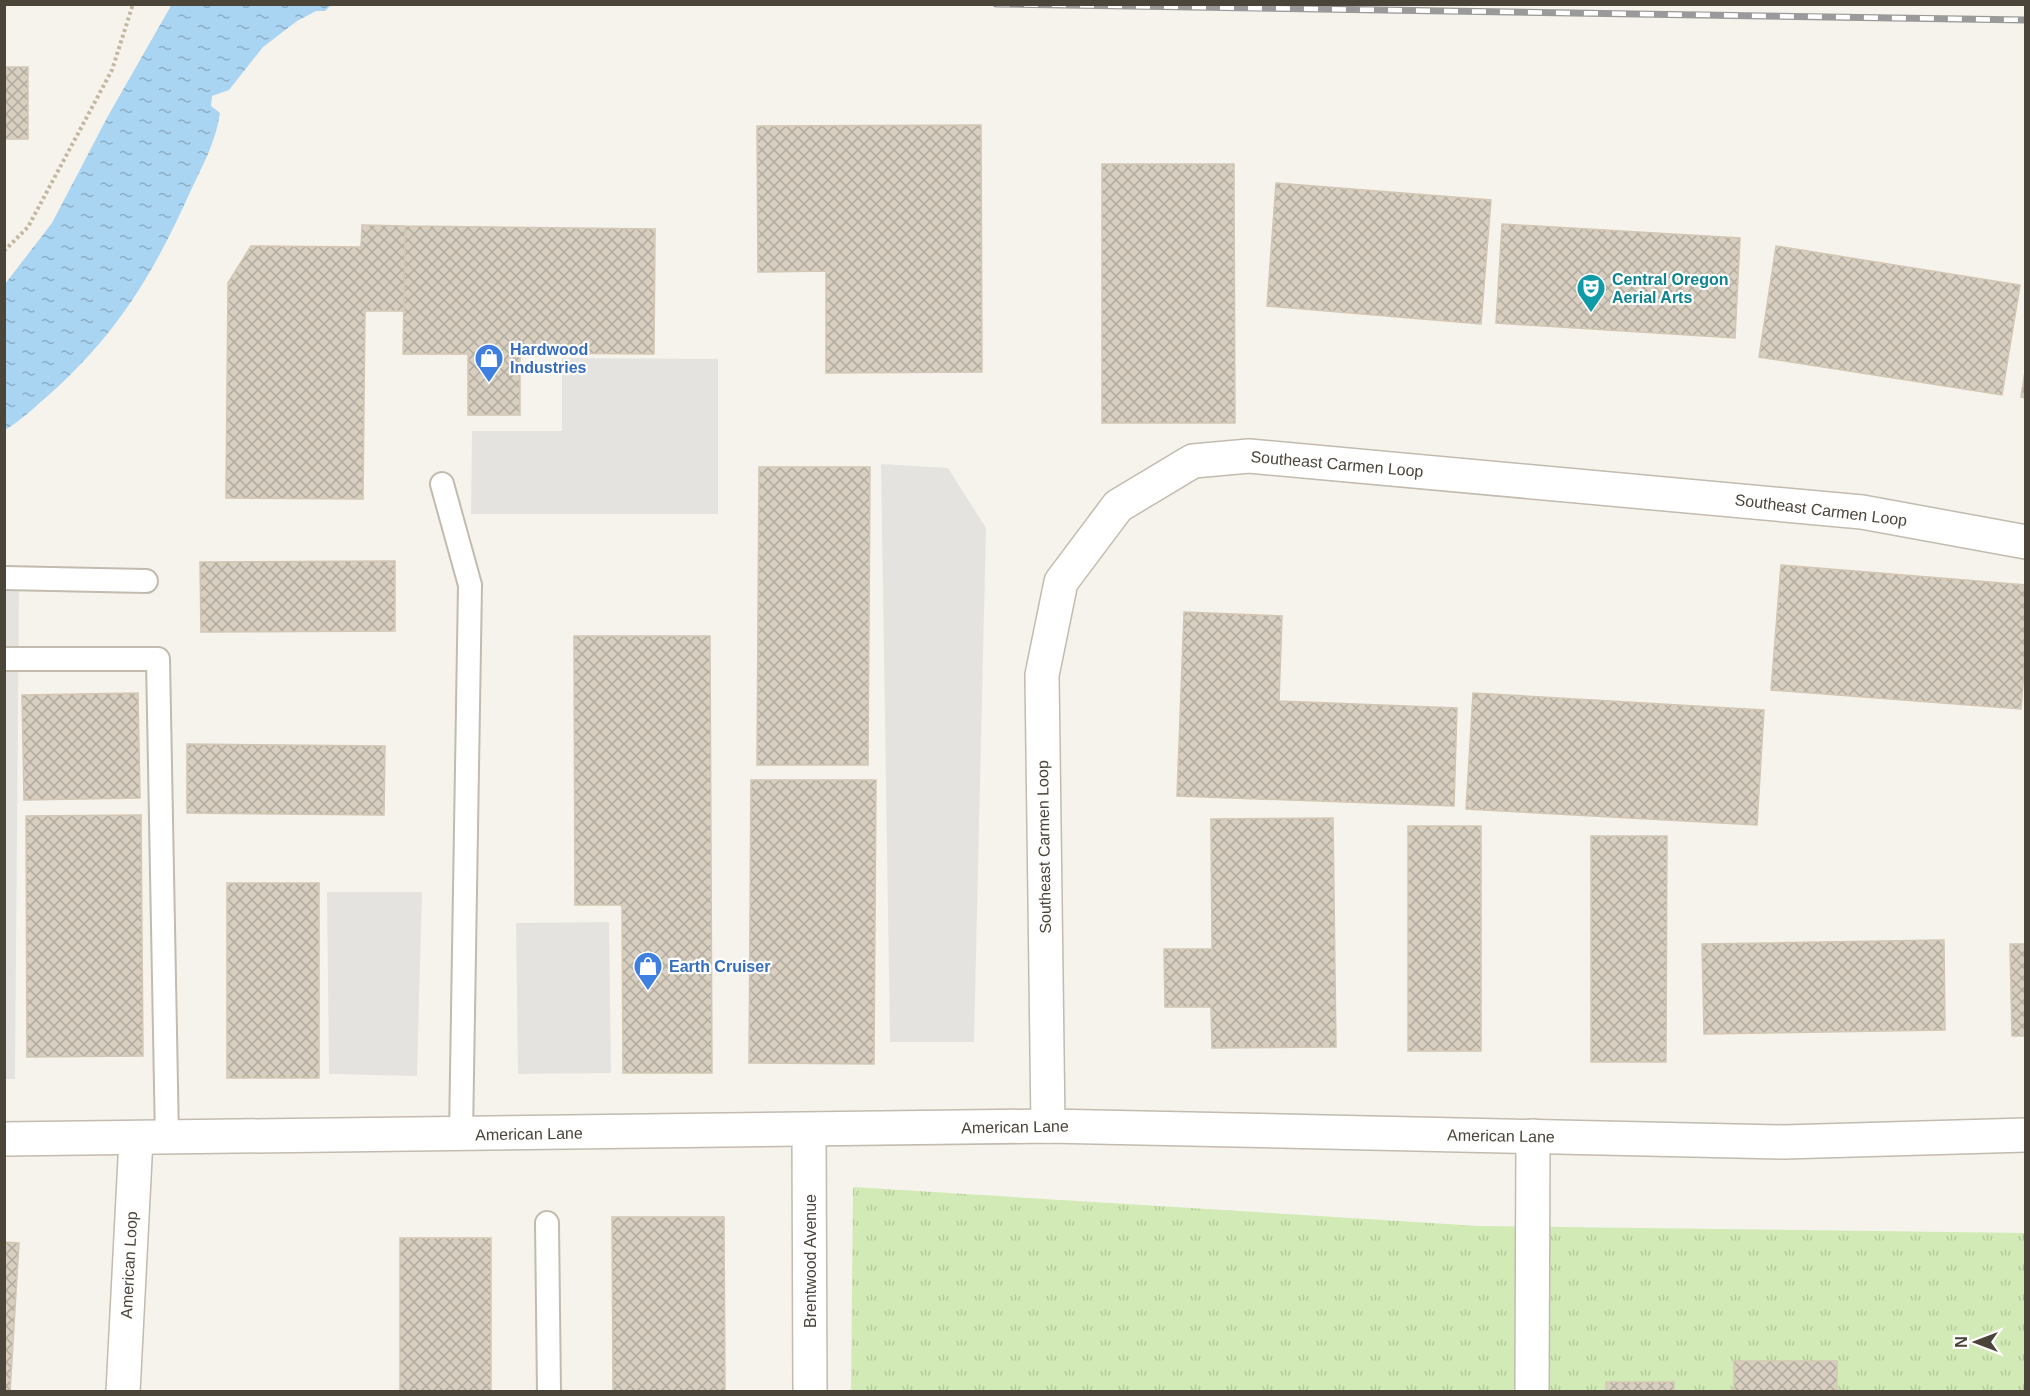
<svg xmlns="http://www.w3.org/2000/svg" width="2030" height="1396" font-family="Helvetica,sans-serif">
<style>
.grass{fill:url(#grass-tufts)}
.parking{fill:#e5e3e0}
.water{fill:url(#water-ripples)}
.building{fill:url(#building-cross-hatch);stroke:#d3c7b4;stroke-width:1.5}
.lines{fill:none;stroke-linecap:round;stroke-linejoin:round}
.service-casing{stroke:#c2bbae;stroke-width:26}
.minor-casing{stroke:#c2bbae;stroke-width:36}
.tertiary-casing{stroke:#c2bbae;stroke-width:36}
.path{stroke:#c4b79f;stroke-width:4;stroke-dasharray:3 3;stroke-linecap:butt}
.service{stroke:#fff;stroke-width:22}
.minor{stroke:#fff;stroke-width:33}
.tertiary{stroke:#fff;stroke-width:33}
.rail-casing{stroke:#9a9a9a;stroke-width:7}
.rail{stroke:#fff;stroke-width:4.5;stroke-dasharray:14;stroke-linecap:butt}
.labels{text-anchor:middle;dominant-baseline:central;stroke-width:4.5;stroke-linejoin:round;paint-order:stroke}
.culture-label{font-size:16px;font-weight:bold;fill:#0d838f;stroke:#fff;text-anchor:start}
.shop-label{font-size:16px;font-weight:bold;fill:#366cbe;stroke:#fff;text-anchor:start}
.street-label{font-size:16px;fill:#4b4439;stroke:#fff}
</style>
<defs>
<pattern id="grass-tufts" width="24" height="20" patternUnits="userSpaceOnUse" patternTransform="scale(1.5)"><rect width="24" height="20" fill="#d2eab5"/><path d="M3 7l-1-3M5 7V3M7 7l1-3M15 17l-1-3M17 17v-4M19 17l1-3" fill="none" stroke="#b6ca9c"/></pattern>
<pattern id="water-ripples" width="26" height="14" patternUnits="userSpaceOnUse" patternTransform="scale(1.5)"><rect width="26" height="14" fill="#a9d4f2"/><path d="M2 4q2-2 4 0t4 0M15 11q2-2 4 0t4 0" fill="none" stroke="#8caec5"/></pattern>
<pattern id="building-cross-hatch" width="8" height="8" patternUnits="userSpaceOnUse" patternTransform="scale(1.5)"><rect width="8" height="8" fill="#d8cfc1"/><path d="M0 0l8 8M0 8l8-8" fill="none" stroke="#b1aa9e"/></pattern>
</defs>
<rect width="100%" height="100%" fill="#f6f3ec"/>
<!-- grass -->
<path class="grass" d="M853,1187L1479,1226L2025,1233V1391L851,1392Z"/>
<!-- parking -->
<path class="parking" d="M562,358L718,359V514H471L472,431H562Z
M881,464L948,468L986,528L974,1042H890Z
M4,587H19L15,1079H5Z
M327,892H422L417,1076L329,1074Z
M609,922L611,1073L518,1074L516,923Z"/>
<!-- water -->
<path class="water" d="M172,4L331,5L325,11H316L297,21L263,47L229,90L212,96L211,106L220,113C216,141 203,165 191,190C155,271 118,333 51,393C36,406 22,420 5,430V284L52,223L108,116Z"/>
<!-- building -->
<path class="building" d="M4,67H28V139H4Z
M981,125L982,372L826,373V271L758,272L757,126Z
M1102,164H1234L1235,423H1102Z
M1276,183L1491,200L1481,324L1267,306Z
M1502,224L1740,238L1735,338L1496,323Z
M362,225L405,226L404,311H365L363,499L226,498L228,283L251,246L361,247Z
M405,226L655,229L654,354L520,353V415H468V354H403Z
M1776,246L2020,285L2002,395L1759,357Z
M2026,365V398L2021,397Z
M759,467H870L868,765H757Z
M395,561V631L201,632L200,562Z
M1781,565L2026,585V647L2021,709L1771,690Z
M1184,612L1282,616L1279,701L1457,708L1454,806L1177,796Z
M574,636H710L712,1073H623L622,905H575Z
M138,693L140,798L24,800L22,695Z
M1473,693L1764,710L1757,825L1466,809Z
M187,744L385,746L384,815L187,813Z
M751,780H876L874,1064L749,1063Z
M141,815L143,1056L27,1057L26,816Z
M1333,818L1336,1047L1212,1048L1211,1007H1165L1164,949H1212L1211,819Z
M1408,826H1481V1051H1408Z
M1591,836H1667L1666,1062H1591Z
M227,883H319V1078H227Z
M1944,940L1945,1030L1704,1034L1702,944Z
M2010,944H2026V1036H2012Z
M612,1217H724L725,1392H613Z
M400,1238H491V1392H400Z
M4,1242L19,1243L10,1392H4Z
M1734,1361H1837V1392H1734Z
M1606,1382H1674V1392H1606Z"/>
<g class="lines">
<!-- service casing -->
<g class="service-casing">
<path id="service" d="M442,484L470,585L461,1135
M4,578L146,581
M4,659H158L167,1139
M547,1223L549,1392"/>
</g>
<!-- minor casing -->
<g class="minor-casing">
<path id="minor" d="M1048,1126L1042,675L1061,582L1118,506L1193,461L1249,456L1862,512L2026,542
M809,1131L810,1392
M123,1392L136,1139
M1532,1392L1533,1136"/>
</g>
<!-- tertiary casing -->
<g class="tertiary-casing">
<path id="tertiary" d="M4,1139L1048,1126L1784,1142L2026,1135"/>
</g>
<!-- path -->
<path class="path" d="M4,251L28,227L112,70L133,4"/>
<!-- service -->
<use href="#service" class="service"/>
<!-- minor -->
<use href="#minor" class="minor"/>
<!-- tertiary -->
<use href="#tertiary" class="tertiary"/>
<!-- rail casing -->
<g class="rail-casing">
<path id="rail" d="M996,4L2026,20"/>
</g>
<!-- rail -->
<use href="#rail" class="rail"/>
</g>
<!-- icons -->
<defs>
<g id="theatre-pin" transform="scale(1.5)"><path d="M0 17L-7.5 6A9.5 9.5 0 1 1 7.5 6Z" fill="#0f9aa8" stroke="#fff"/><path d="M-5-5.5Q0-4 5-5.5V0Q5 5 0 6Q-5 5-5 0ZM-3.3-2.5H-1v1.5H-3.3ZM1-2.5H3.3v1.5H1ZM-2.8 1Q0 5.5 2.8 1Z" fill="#fff"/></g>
<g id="shop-pin" transform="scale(1.5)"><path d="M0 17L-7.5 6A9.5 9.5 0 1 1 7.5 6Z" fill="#3f7fe0" stroke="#fff"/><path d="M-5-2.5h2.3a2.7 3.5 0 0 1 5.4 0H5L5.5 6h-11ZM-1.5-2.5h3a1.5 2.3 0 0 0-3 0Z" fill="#fff"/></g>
</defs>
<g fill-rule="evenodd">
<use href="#theatre-pin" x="1591" y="288"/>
<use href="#shop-pin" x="489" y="358"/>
<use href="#shop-pin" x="648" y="966"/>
</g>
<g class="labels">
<!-- culture labels -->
<g class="culture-label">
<text x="1612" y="279">Central Oregon<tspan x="1612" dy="18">Aerial Arts</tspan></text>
</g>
<!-- shop labels -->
<g class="shop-label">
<text x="510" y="349">Hardwood<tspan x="510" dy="18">Industries</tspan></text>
<text x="669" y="966">Earth Cruiser</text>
</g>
<!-- street labels -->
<g class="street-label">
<text transform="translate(1337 464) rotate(5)">Southeast Carmen Loop</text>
<text transform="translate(1821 510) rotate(7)">Southeast Carmen Loop</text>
<text transform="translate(1044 847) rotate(-91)">Southeast Carmen Loop</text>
<text transform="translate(1015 1127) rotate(-1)">American Lane</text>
<text transform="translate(529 1134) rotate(-1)">American Lane</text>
<text transform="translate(1501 1136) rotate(1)">American Lane</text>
<text transform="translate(810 1261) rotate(-90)">Brentwood Avenue</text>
<text transform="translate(129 1265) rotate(-87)">American Loop</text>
</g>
</g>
<!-- border -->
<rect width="2030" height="1396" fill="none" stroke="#4b4439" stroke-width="12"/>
<!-- north arrow -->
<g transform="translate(1976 1342) rotate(270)" stroke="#ffffff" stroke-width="4.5" paint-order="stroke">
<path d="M0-4.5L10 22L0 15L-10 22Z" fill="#4b4439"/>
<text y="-9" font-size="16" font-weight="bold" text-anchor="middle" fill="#4b4439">N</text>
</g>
</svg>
